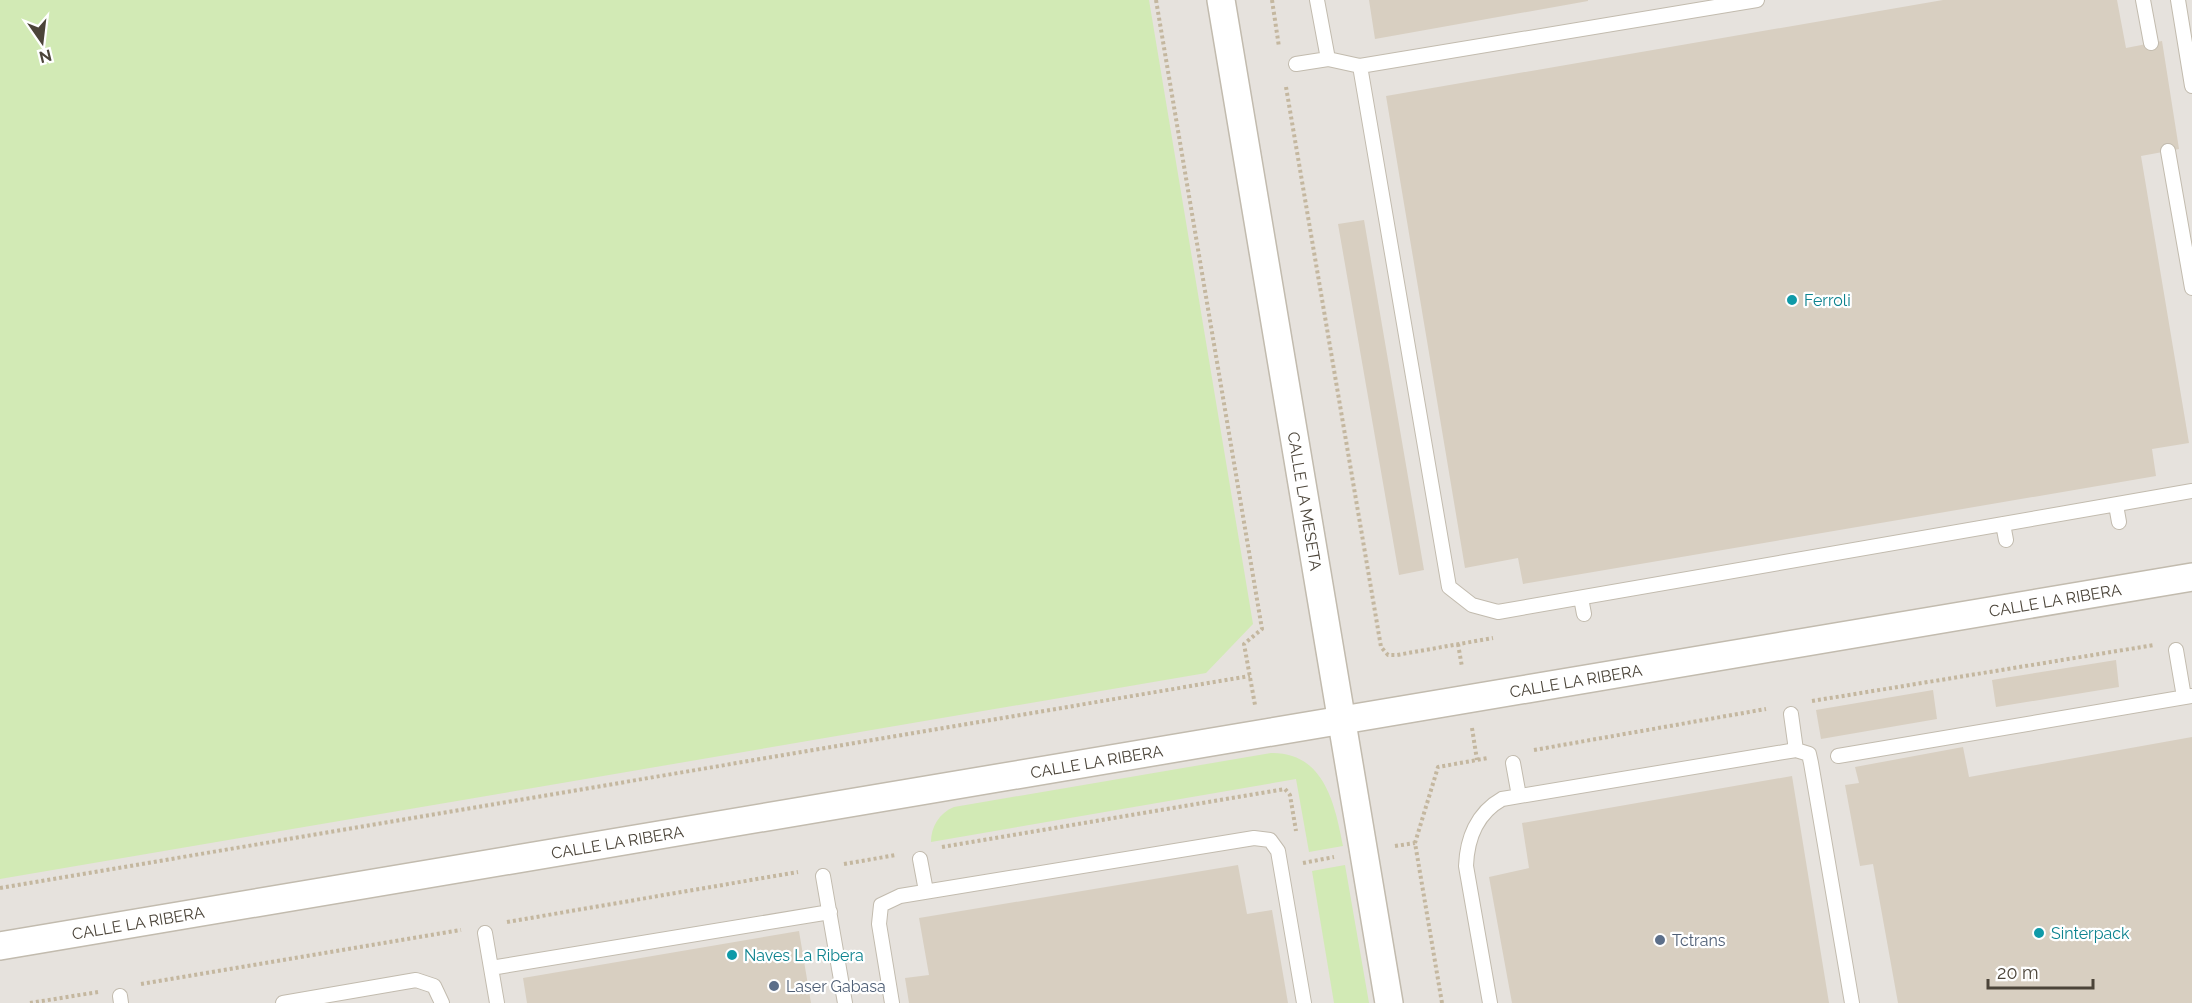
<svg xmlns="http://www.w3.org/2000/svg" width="2192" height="1003" font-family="Raleway,sans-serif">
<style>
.industrial{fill:#e6e2dd}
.green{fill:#d2eab5}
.building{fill:#d8cfc1}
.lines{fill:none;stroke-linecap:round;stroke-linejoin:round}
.service-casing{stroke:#c2bbae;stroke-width:16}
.minor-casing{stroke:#c2bbae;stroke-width:30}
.path{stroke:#c4b79f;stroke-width:4;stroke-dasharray:3 3;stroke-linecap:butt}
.service{stroke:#fff;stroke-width:14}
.minor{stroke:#fff;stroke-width:27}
.culture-dot{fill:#0f9aa8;stroke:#fff;stroke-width:2}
.service-dot{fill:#5c6f8a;stroke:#fff;stroke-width:2}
.labels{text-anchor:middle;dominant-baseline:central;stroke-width:4.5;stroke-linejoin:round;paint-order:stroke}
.culture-label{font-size:16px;fill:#0d838f;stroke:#fff;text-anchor:start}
.street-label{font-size:16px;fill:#4b4439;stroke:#fff}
.service-label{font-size:16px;fill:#4e5e75;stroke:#fff;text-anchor:start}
</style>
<rect width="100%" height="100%" fill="#f6f3ec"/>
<!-- industrial -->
<path class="industrial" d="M0,0H2192V1003H0Z"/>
<!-- green -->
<path class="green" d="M0,0H1149L1253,624L1206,673L0,879Z
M1271,753C1324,752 1335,804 1343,846L1309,852L1296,779L931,842C931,827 939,813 954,807Z
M1345,865L1369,1003H1334L1312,871Z"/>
<!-- building -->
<path class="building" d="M1369,0H1588V1L1375,39Z
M1943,0H2117L2126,48L2162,41L2179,149L2141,156L2189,443L2152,449L2156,476L1523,584L1518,558L1465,568L1386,96Z
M1364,220L1424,570L1399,575L1338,224Z
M2116,660L2119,687L1996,707L1992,680Z
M1933,690L1937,719L1821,739L1816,710Z
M2192,737V1003H1898L1873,864L1860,866L1845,785L1859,783L1855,767L1963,747L1969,777Z
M1792,776L1829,1003H1512L1489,877L1529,868L1522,823Z
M1238,865L1247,914L1272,910L1288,1003H909L905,978L929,975L919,918Z
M799,931L811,1003H527L523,978Z"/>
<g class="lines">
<!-- service casing -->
<g class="service-casing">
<path id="service" d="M1317,0L1328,59L1360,66L1757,0
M2143,0L2151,43
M2178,0L2192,86
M1296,64L1328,59
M1360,66L1449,587L1472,605L1498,612L2192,491
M2168,151L2192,288
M2116,505L2119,522
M2003,524L2006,540
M1581,598L1584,614
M2176,650L2184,697
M1791,714L1796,750
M1838,756L2192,696
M1513,763L1519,796
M920,859L926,891
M823,876L845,1003
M485,933L491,968
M120,996L121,1003
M283,1003L416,980L434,986L442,1003
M497,1003L491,968L830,912
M892,1003L879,924L881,905L900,896L1254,838L1270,840L1278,851L1304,1003
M1490,1003L1466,866C1467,839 1477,813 1502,799L1796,750L1809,754L1811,763L1852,1003"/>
</g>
<!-- minor casing -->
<g class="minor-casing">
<g id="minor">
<path id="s1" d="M1221,0L1389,1003"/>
<path id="s2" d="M0,946L2192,577"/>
</g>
</g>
<!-- path -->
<path class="path" d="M1156,0L1262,629L1244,644L1255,705
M1272,0L1279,47
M1286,87L1381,647L1388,655H1397L1493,638
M1458,644L1462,667
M1812,701L2154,645
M1472,728L1477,760
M1534,750L1766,709
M1395,846L1415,843
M942,847L1285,789L1290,795L1296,831
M1303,863L1334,857
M844,864L896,855
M0,888L1250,676
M507,922L798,872
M141,984L461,930
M30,1003L98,992
M1442,1003L1415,843L1438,767L1488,758"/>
<!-- service -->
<use href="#service" class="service"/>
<!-- minor -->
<use href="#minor" class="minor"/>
</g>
<!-- markers -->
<g class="culture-dot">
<circle cx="1792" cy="300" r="6"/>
<circle cx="2039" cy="933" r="6"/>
<circle cx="732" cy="955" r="6"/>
</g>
<g class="service-dot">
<circle cx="1660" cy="940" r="6"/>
<circle cx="774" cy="986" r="6"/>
</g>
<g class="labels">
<!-- culture labels -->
<g class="culture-label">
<text x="1804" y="300">Ferroli</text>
<text x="2051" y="933">Sinterpack</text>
<text x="744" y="955">Naves La Ribera</text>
</g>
<!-- street labels -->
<g class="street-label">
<text stroke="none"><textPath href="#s1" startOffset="508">CALLE LA MESETA</textPath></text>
<text stroke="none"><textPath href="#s2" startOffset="2084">CALLE LA RIBERA</textPath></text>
<text stroke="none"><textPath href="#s2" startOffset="1598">CALLE LA RIBERA</textPath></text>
<text stroke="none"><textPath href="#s2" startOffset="1112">CALLE LA RIBERA</textPath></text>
<text stroke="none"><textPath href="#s2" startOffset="626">CALLE LA RIBERA</textPath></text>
<text stroke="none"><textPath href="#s2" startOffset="140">CALLE LA RIBERA</textPath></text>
</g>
<!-- service labels -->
<g class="service-label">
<text x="1672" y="940">Tctrans</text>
<text x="786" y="986">Laser Gabasa</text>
</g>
</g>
<!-- north arrow -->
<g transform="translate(42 42) rotate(166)" stroke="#ffffff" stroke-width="4.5" paint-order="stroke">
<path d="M0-4.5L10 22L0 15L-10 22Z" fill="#4b4439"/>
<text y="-9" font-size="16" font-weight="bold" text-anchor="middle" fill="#4b4439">N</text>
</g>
<!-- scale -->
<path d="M1988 979v9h105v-9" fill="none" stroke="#4b4439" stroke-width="3"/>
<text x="1997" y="979" font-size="18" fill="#4b4439" stroke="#ffffff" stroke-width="4.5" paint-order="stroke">20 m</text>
</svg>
